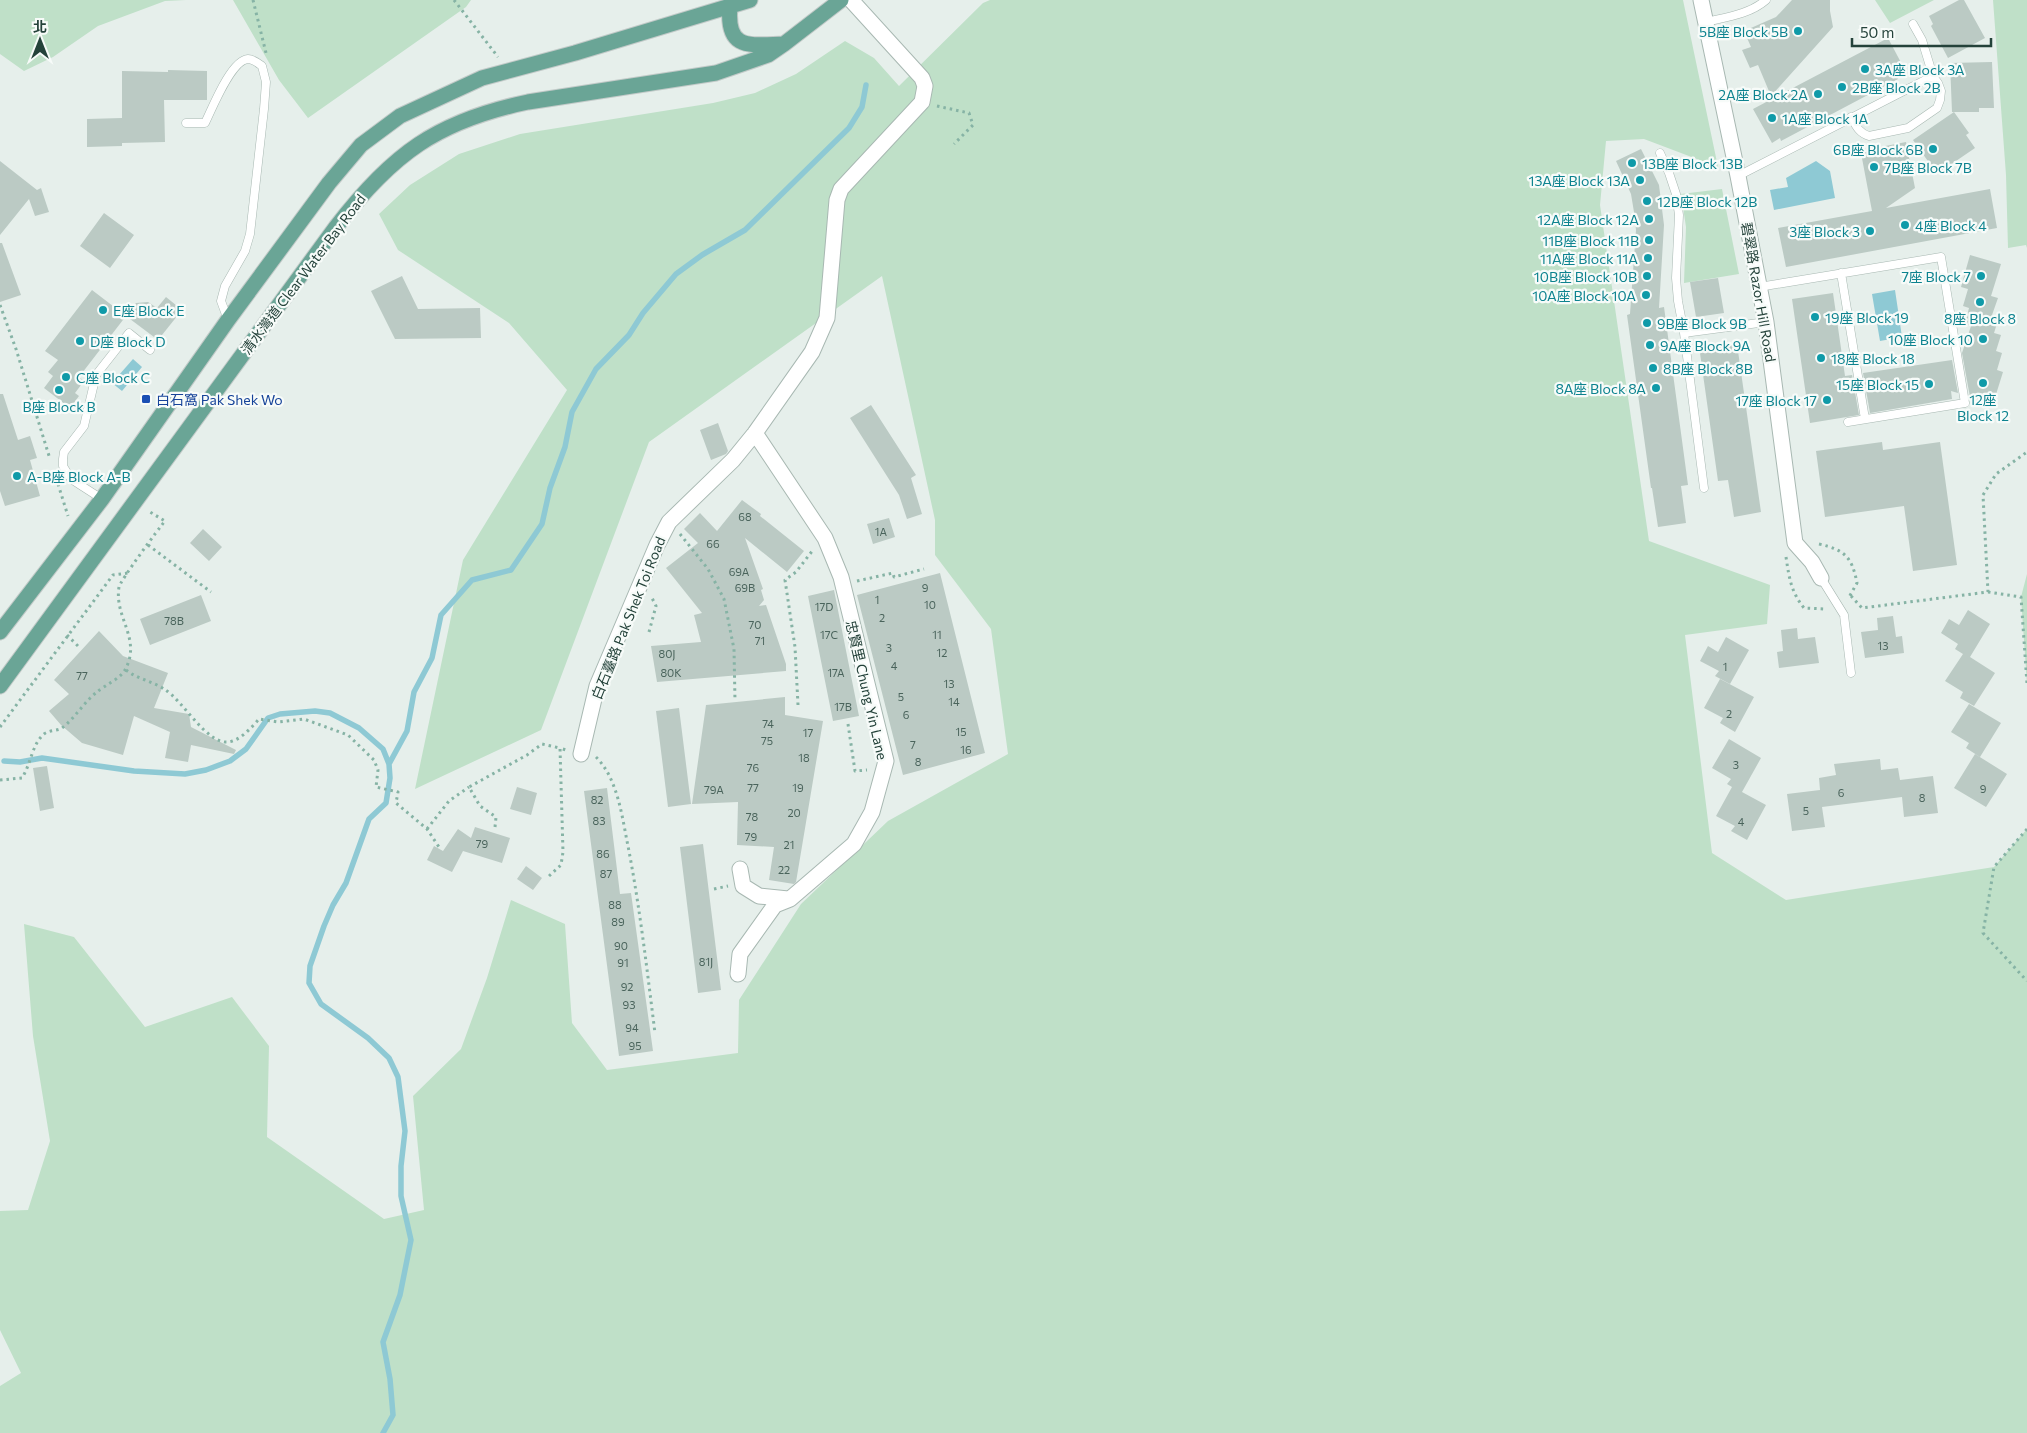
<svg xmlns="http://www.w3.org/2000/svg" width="2027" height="1433" font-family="Commissioner,'Noto Sans TC',sans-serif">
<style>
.green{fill:#bfe0c8}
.water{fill:#8ec9d4}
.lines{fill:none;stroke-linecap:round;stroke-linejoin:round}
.stream{stroke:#8ec9d4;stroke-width:5.5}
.building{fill:#bbcac4}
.service-casing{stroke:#a8b8b2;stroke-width:9}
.minor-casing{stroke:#a8b8b2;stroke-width:17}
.primary-casing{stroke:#c2cac8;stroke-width:17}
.path{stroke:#86b3a5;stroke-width:3;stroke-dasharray:2.5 4;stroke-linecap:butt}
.service{stroke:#fff;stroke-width:8}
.minor{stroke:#fff;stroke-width:15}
.primary{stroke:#6aa596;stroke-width:15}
.culture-dot{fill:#0f9aa8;stroke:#f7fbf9;stroke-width:2}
.transit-dot{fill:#1a4fb4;stroke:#f7fbf9;stroke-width:2}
.labels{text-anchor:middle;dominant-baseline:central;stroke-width:4.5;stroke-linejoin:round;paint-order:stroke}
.number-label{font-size:11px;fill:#4a645c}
.culture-label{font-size:14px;fill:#0d838f;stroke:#f7fbf9;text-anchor:start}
.street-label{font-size:14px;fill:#24423a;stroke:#f7fbf9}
.transit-label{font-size:14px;fill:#164399;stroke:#f7fbf9;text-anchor:start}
</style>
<rect width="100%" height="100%" fill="#e6efeb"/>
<!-- green -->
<path class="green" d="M0,0H186L165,1L98,26L53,57L24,71L0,54Z
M233,0H471L466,7L308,118L279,80Z
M990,0H1683L1718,167L1644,139L1606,141L1600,205L1649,541L1770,585L1767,624L1685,635L1712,853L1786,900L1994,867L2027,829V1433H0V1386L21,1373L0,1330V1211L28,1210L50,1141L33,1036L24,924L74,937L145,1027L232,997L269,1046L267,1137L384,1219L424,1210L413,1096L461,1049L487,978L511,900L565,924L572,1023L607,1070L738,1053L739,1000L801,904L888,821L1008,754L991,629L935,555V520L882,276L649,442L541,730L415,789L463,560L567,390L509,323L398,250L379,214L410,185L459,154L520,134L713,103L755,93L796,74L845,41L874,58L899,86L983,3Z
M1875,0H1934L1890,23Z
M1993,0H2027V248L2026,245L2008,248L2006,175Z
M1722,189L1739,274L1684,283L1686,227L1681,194Z
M2027,574V684L2021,597Z"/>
<!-- water -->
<path class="water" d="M1816,161L1830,171L1835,198L1774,210L1770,190L1788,187L1786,178Z
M1895,290L1902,337L1880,341L1872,294Z
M133,359L142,367L122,391L112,383Z"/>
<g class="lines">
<!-- stream -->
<path class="stream" d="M4,761L20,762L42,758L134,771L185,774L206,770L230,761L246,749L268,718L280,714L315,711L330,713L359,728L383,749L389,764L390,778L386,803L369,819L346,883L333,905L324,926L310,966L309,983L321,1004L368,1038L389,1058L398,1077L405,1131L401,1166V1196L411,1240L400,1295L383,1342L390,1379L393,1415L383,1433
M389,764L407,731L414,692L432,658L441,615L472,580L511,570L542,524L550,488L565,447L572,412L596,369L629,335L643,313L676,274L702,255L745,230L849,128L862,107L866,85"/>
</g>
<!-- building -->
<path class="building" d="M1792,0H1830V11L1833,27L1771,96L1758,65L1750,68L1742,50L1751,47L1744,31L1776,17Z
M1959,0H1964L1985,38L1948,58L1931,26L1933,24L1929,16Z
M1888,38L1906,72L1897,77L1898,79L1781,141L1780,138L1772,143L1753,109Z
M1992,62L1994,108H1979V112H1954L1969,133L1966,135L1975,148L1937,174L1913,140L1954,112H1952L1950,63Z
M168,70L207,71V100H164L165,142L122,143V146L87,147V119L122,118V71L168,72Z
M1906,142L1915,188L1886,208L1990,189L1997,228L1786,267L1778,228L1872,211L1861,153L1870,151V149Z
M1641,149L1659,185L1664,225L1659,308L1664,307L1688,485L1681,486L1686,523L1658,527L1652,488H1651L1627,315L1630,314L1636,230L1634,212L1631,194L1616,161Z
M0,161L37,190L41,188L49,212L35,216L29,199L0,235Z
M104,213L134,235L110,268L80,246Z
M0,243H2L21,295L0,302Z
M1970,255L2001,264L1991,296L1998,298L1992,315L1999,317L1994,333L2001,335L1996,351L2002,353L1997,370L2003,372L1993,404L1970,397L1962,353L1971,326L1965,324L1969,308L1963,306L1968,289L1961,287Z
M402,276L418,309L480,308L481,338L395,339L371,291Z
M1718,278L1724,313L1696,317L1690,282Z
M92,290L126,316L136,303L148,302L157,308L166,297L182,310L158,340L126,316L79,377L84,381L75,393L79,396L70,408L44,388L53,376L48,372L58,360L45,351Z
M1833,293L1845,376L1852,375L1859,415L1810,423L1792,299Z
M1720,344V346L1737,344L1761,512L1734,517L1728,480L1718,481L1699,346Z
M1952,360L1958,393L1951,391L1952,399L1870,413L1863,373Z
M0,394H3L18,440L30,436L37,458L30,460L40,496L5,506L0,491Z
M871,405L916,475L911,478L922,514L907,519L899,495L850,418Z
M718,423L728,451L726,454L711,460L700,430Z
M1882,442L1883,450L1940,442L1957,565L1913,571L1904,506L1825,517L1816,451Z
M742,500L761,514L760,516L804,551L787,572L745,538L763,589L761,590L764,600L759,606L766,605L786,664V671L657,682L651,646L701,642L694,615L702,613L666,568L698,543L684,529L700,513L717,531Z
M889,518L895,537L873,544L867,524Z
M203,529L222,547L209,561L190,543Z
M940,573L985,753L903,775L857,595Z
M834,590L859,716L833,721L808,596Z
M201,595L211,621L150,645L140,619Z
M1968,610L1990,624L1970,657L1995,673L1974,706L1960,698L1963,692L1945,681L1963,654L1955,649L1958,644L1941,633L1949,619L1959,625Z
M1893,616L1896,637L1902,636L1904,653L1865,658L1861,632L1878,630L1877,618Z
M1797,628L1798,639L1815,637L1819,663L1779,668L1777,652L1783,651L1781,630Z
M99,631L123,656L168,673L154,708L189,714L191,727L236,750L234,754L191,745L188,762L165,758L170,732L134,716L123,755L82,743L61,725L49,711L69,694L54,680Z
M1726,637L1749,650L1730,684L1715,676L1719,671L1700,661L1708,646L1718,652Z
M1720,679L1754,697L1735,732L1720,723L1723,718L1704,708Z
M785,697V715L823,721L796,882L794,884L769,880L774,847L737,845L738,802L692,804L706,705Z
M1969,704L2001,723L1980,757L1966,748L1969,743L1951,732Z
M679,708L691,804L668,807L656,711Z
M1729,739L1761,758L1742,792L1766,805L1747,840L1731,831L1735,826L1716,816L1732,787L1727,784L1731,779L1712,768Z
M1975,754L2007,774L1986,807L1954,788Z
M1880,759L1881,770L1898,768L1900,780L1933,776L1938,813L1904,817L1902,797L1822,807L1825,827L1792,831L1787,794L1820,790L1819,778L1836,775L1834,764Z
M47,766L54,808L40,811L33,768Z
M517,787L537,793L531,815L510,809Z
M607,788L620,894L631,893L653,1051L619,1056L584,791Z
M475,827L510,838L502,863L463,851L452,872L427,860L434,846L443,851L458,829L471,838Z
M703,844L721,990L698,993L680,847Z
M526,866L542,878L533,890L517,879Z"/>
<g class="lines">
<!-- service casing -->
<g class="service-casing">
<path id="service" d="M1706,22C1727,17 1750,14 1766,0
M1913,24L1922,40L1933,76
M186,123H205C212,109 231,60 248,59C253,59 258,63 262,66L266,82L264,109L250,234L245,251L225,286L221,301L228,320
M1660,153L1669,173L1676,194L1679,215L1676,278L1678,301L1684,333L1704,488
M1738,176L1933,76L1938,83L1941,91L1940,100L1937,108L1908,128L1869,136C1859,133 1856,126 1851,117
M1841,273L1865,419
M1759,287L1941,257L1965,403L1848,422
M1684,333L1766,322
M102,499L71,479L63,466V459L64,452L84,426L96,375L129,333L150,350
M1821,578L1844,615L1851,673"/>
</g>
<!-- minor casing -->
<g class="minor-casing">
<path id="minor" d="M1701,0L1738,176L1766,322L1795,543L1812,562L1821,578
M581,754L597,686L657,545L669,522L733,460L755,433L812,352L827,318L837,200L841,189L922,102L925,86L922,78L851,0
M740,869L743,886L759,896L788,899
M738,974L740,954L775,905L790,899L854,844L872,812L886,761L841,577L825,538L755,433"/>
</g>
<!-- primary casing -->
<g class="primary-casing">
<path id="primary" d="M730,7C726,51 750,45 783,44
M0,632L102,499L228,320L329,183L361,145L400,116L482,78L575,53L750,0
M0,686L336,227C392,154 437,121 528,102L716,73L768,55L784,44L841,0"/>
</g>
<!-- path -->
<path class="path" d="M253,0L266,53
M454,0L498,57
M937,106L969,113L973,125L954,144
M0,305L16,349L50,459
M58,484L68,516
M680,534L708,569L724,599L734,649L735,701
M1819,544C1845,550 1852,557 1857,583L1848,599
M148,545L211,592
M1786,557C1789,577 1791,592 1804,608L1825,609
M857,581L893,573L894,577L924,569
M1988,592L2021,597L2027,684
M1851,596L1862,608L1988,592L1983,495L1996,474L2027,452
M649,632L656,606L652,598
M67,635L78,646
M126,670C137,679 152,681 164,689C183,700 206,744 228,742C240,741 252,727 259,719L278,722L304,719L348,735L374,760L378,770L376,787L398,792L396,803L427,829L439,847
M798,705L795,647L785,580L796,572L813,550
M848,724L855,771L867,770
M0,727L113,575L128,573
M596,757C618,779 622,817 628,846C640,908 647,970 655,1033
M0,780L22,778C31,764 32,744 44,734C49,730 57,731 62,728C75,718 84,702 97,692C105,685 122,678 126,668C141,638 114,617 119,587C120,581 159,528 165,521L150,512
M495,827L496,817L480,806L469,787L527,755L542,744L560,748
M427,829L449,801L469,787
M2027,829L1994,867L1983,933L2027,981
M549,876L561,865L563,852L560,748L566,750
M714,889L728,886"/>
<!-- service -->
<use href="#service" class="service"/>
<!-- minor -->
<use href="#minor" class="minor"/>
<!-- primary -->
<use href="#primary" class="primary"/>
</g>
<!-- markers -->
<g class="culture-dot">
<circle cx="1798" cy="31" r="5"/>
<circle cx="1865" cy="69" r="5"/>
<circle cx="1842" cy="87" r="5"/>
<circle cx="1818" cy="94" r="5"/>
<circle cx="1772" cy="118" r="5"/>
<circle cx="1933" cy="149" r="5"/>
<circle cx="1632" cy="163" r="5"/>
<circle cx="1874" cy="167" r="5"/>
<circle cx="1640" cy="180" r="5"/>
<circle cx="1647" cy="201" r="5"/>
<circle cx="1649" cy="219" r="5"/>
<circle cx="1905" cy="225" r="5"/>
<circle cx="1870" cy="231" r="5"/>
<circle cx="1649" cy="240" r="5"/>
<circle cx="1648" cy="258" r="5"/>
<circle cx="1647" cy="276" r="5"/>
<circle cx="1981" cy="276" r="5"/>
<circle cx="1646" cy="295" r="5"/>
<circle cx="1980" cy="302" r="5"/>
<circle cx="103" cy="310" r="5"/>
<circle cx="1815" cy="317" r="5"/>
<circle cx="1647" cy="323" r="5"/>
<circle cx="1983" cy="339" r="5"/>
<circle cx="80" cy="341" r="5"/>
<circle cx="1650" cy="345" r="5"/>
<circle cx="1821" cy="358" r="5"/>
<circle cx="1653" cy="368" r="5"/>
<circle cx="66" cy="377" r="5"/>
<circle cx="1983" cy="383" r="5"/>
<circle cx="1929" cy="384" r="5"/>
<circle cx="1656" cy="388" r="5"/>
<circle cx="59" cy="390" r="5"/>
<circle cx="1827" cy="400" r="5"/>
<circle cx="17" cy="476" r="5"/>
</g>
<rect class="transit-dot" x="141" y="394" width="10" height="10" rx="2.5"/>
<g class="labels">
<!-- number labels -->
<g class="number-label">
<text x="745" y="516">68</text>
<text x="881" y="531">1A</text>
<text x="713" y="543">66</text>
<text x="739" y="571">69A</text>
<text x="745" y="587">69B</text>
<text x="925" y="587">9</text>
<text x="877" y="599">1</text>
<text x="930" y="604">10</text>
<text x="824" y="606">17D</text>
<text x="882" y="617">2</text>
<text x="174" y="620">78B</text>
<text x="755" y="624">70</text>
<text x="829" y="634">17C</text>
<text x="937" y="634">11</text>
<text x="760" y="640">71</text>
<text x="1883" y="645">13</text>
<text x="889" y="647">3</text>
<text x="942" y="652">12</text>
<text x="667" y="653">80J</text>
<text x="894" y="665">4</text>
<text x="1725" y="666">1</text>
<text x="671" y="672">80K</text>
<text x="836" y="672">17A</text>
<text x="82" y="675">77</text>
<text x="949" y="683">13</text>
<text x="901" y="696">5</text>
<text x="954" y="701">14</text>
<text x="843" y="706">17B</text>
<text x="1729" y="713">2</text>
<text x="906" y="714">6</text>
<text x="768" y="723">74</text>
<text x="961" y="731">15</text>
<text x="808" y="732">17</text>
<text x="767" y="740">75</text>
<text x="913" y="744">7</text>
<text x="966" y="749">16</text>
<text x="804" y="757">18</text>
<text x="918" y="761">8</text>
<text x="1736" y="764">3</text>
<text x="753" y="767">76</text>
<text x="753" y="787">77</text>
<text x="798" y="787">19</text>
<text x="1983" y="788">9</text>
<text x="714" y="789">79A</text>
<text x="1841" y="792">6</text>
<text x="1922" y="797">8</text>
<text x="597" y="799">82</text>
<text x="1806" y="810">5</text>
<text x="794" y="812">20</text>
<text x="752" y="816">78</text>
<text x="599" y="820">83</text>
<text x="1741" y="821">4</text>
<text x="751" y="836">79</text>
<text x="482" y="843">79</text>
<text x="789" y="844">21</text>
<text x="603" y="853">86</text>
<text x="784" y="869">22</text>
<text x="606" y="873">87</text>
<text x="615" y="904">88</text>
<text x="618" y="921">89</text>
<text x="621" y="945">90</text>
<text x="706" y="961">81J</text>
<text x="623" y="962">91</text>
<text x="627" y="986">92</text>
<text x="629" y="1004">93</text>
<text x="632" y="1027">94</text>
<text x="635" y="1045">95</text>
</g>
<!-- culture labels -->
<g class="culture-label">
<text x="1788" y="31" text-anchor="end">5B座 Block 5B</text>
<text x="1875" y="69">3A座 Block 3A</text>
<text x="1852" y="87">2B座 Block 2B</text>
<text x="1808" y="94" text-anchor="end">2A座 Block 2A</text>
<text x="1782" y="118">1A座 Block 1A</text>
<text x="1923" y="149" text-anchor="end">6B座 Block 6B</text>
<text x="1642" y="163">13B座 Block 13B</text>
<text x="1884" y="167">7B座 Block 7B</text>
<text x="1630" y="180" text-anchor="end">13A座 Block 13A</text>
<text x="1657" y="201">12B座 Block 12B</text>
<text x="1639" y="219" text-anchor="end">12A座 Block 12A</text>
<text x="1915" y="225">4座 Block 4</text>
<text x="1860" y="231" text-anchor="end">3座 Block 3</text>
<text x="1639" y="240" text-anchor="end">11B座 Block 11B</text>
<text x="1638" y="258" text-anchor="end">11A座 Block 11A</text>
<text x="1637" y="276" text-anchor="end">10B座 Block 10B</text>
<text x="1971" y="276" text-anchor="end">7座 Block 7</text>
<text x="1636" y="295" text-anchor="end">10A座 Block 10A</text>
<text x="113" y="310">E座 Block E</text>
<text x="1825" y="317">19座 Block 19</text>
<text x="1980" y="318" text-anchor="middle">8座 Block 8</text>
<text x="1657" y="323">9B座 Block 9B</text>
<text x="1973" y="339" text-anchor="end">10座 Block 10</text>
<text x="90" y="341">D座 Block D</text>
<text x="1660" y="345">9A座 Block 9A</text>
<text x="1831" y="358">18座 Block 18</text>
<text x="1663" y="368">8B座 Block 8B</text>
<text x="76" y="377">C座 Block C</text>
<text x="1919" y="384" text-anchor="end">15座 Block 15</text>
<text x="1646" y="388" text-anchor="end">8A座 Block 8A</text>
<text x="1983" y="399" text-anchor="middle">12座<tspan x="1983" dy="16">Block 12</tspan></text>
<text x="1817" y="400" text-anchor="end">17座 Block 17</text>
<text x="59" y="406" text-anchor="middle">B座 Block B</text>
<text x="27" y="476">A-B座 Block A-B</text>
</g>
<!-- street labels -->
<g class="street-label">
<text transform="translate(303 274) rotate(-53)">清水灣道 Clear Water Bay Road</text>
<text transform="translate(1759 292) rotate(80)">碧翠路 Razor Hill Road</text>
<text transform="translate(628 618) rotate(-68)">白石臺路 Pak Shek Toi Road</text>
<text transform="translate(867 690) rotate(77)">忠賢里 Chung Yin Lane</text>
</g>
<!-- transit labels -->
<g class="transit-label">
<text x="156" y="399">白石窩 Pak Shek Wo</text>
</g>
</g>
<!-- north arrow -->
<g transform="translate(40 40)" stroke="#f7fbf9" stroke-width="4" paint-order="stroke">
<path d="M0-4L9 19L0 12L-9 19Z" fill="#24423a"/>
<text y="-8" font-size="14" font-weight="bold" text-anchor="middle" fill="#24423a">北</text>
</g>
<!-- scale -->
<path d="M1852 38v8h139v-8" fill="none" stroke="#24423a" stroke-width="2.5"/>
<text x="1860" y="38" font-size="15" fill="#24423a" stroke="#f7fbf9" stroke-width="4" paint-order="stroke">50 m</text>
</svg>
